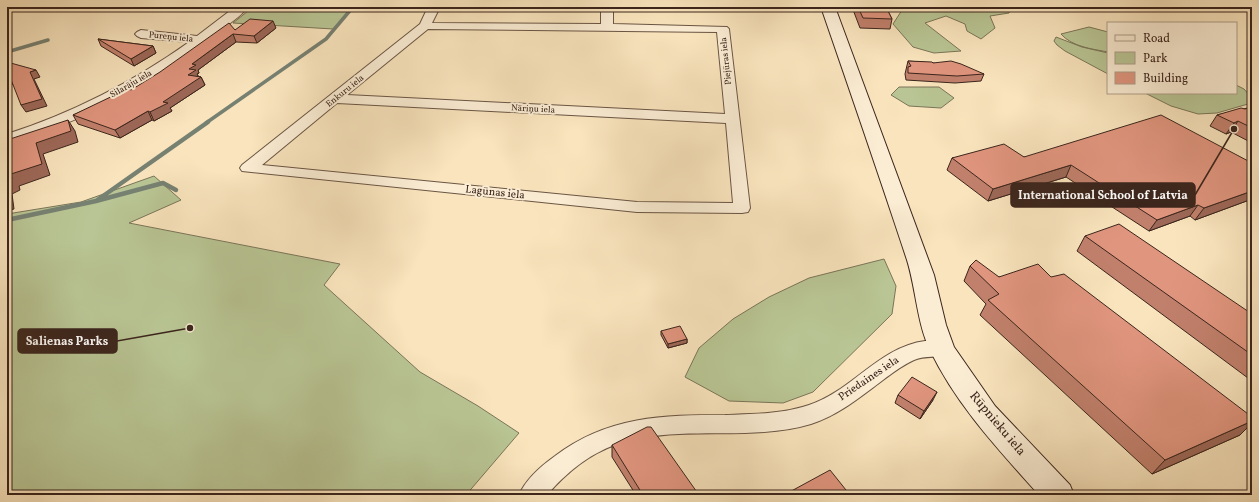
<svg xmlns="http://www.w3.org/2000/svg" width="1259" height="502" font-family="Vollkorn,serif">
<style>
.green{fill:#b9c594;stroke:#7a7558}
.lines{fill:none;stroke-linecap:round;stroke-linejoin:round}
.stream-far1{stroke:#778172;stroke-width:3.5}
.stream{stroke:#778172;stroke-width:4.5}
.street-casing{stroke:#6a5544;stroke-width:2}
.secondary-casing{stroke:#3b251c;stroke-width:2}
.street{fill:#fbedd4;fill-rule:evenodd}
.secondary{fill:#fbedd4;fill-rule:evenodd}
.wall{fill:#c1806c;stroke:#3b251c}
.shaded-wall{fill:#9d6858;stroke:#3b251c}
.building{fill:#e0957e;stroke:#3b251c}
.labels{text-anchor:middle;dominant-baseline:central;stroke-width:4;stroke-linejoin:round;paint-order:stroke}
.far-street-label{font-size:9px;fill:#3b251c;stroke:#fbedd4}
.street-label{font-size:11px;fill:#3b251c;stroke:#fbedd4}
.near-street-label{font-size:13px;fill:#3b251c;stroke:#fbedd4}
.leader{fill:none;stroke:#3b251c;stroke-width:1.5}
.callout-dot{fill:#3b251c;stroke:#fbedd4;stroke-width:1.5}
.callout{fill:#3b251c;stroke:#3b251c;stroke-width:1.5}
.callout-label{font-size:12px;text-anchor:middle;font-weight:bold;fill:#fff}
</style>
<rect width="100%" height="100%" fill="#f9e4bd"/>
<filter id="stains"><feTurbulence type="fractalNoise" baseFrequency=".005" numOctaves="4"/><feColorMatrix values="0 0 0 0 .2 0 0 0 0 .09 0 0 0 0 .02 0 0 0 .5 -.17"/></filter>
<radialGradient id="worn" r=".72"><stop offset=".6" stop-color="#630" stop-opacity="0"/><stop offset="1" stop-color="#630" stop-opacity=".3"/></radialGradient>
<!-- green -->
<path class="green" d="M253,7L351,8L333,29L233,23Z
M904,7H1010L1009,13L990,16L995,28L981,39L967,31L965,24L946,16L925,23L961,51L934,53L913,47L893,24Z
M1089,27L1108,32V52C1093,49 1072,47 1061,34Z
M1056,37L1082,47L1108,53V74L1065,51L1057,45L1054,41Z
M1236,85L1244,89L1252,98L1248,104L1217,113L1198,114L1171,106L1145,93H1236Z
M899,87H939L954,98L941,108L909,106L891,95Z
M154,176L181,200L129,223L340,264L324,285L420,372L478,406L519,433L466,495H7V214L81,202Z
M884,259L896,286L892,314L813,392L783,403L729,401L685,377L699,348L733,319L769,297L809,278Z"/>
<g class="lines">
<!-- stream-far1 -->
<path class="stream-far1" d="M7,52L48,40
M206,123L326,39L353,7"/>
<!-- stream -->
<path class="stream" d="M96,201L208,122
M7,220L96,201L163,183L176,190"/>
<!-- street casing -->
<g class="street-casing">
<path id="street" d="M235,7H248C240,18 221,29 210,38C150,83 81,125 7,143V134C72,113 133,82 189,42L141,38L137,36L135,34L137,32L141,30L197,36Z
M428,7H440L432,23L601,24V7H613V24L727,27L729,29L750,208L748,212L742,213L637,212L242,171L240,168L242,165L420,24ZM428,29L717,32L725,114L347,95ZM337,103L726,123L733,203L637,202L262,165Z
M925,341H942L949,343L952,349L949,355C938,358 925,355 914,360C903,365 892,373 883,380C860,397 839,415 811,424C747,443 677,423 615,445C589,454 565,474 547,495H519C526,479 541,466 555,456C608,416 663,415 725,415C753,414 783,414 809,405C852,391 879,347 925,341Z"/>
</g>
<!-- secondary casing -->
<g class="secondary-casing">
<path id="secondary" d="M821,7H835L934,275L946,325L954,347L995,406L1070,485L1074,495H1039C999,450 957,406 930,350C917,323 916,289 907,260C879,175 850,91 821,7Z"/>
</g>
<!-- street -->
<use href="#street" class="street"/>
<!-- secondary -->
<use href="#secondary" class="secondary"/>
</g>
<!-- wall -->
<path class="wall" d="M71,7H88L76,10Z
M852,7H886L892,19L890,29L860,28Z
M1110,7H1126L1115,9Z
M276,28L257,43L236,42L198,70L199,73L197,74L198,76L201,77L205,85L170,108L172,111L154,121L152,120L120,138L78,124L73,115L131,90L235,30Z
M98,39L153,46L156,53L134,66L101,46Z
M908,61L933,63L984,74L981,81L955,83L906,80L905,74Z
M1252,107V143L1231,132L1226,134L1210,126L1217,115Z
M1024,157L1252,163V199L1195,220L1190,216L1149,231L1066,177L988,201L947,170L952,158Z
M1085,236L1252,314V381L1077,251Z
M970,266L999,277H1051L1240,435L1152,474L980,315L986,304L964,281Z
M661,331L687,339V343L668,348L661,335Z
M898,395L933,400L920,419L895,403Z
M612,445L699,495H636L612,457Z"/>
<!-- shaded-wall -->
<path class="shaded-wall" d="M74,7H88L76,10Z
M1116,7H1126L1115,9Z
M273,21L276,28L257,43L254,36Z
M233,34L236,42L198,70L199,73L197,74L199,78L201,77L205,85L170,108L172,111L154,121L150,112L163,102L188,75L189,69L192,64Z
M153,46L156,53L134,66L131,59Z
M36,70L40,77L34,79L47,106L26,112L21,105L30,72Z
M10,77L13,85L8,78Z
M148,111L152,120L120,138L115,130Z
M68,120L75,131L78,142L43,154L50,175L19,186L20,190L12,194L14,209L7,211V181L11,174L36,143Z
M1238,121L1231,132L1226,134L1234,123Z
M1071,165L1066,177L988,201L993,189Z
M1252,191V199L1195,220L1204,208Z
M1198,205L1190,216L1149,231L1157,220Z
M687,339V343L668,348V344Z
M937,392L933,400L920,419L924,411Z
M1252,421V423L1240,435L1152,474L1165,460Z"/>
<!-- building -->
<path class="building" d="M858,7H886L892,19L863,18Z
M250,19L273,21L254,36L233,34L192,64L196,65L189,69L196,70L188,75L201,77L163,102L168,103L150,112L148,111L115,130L73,115L121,92L129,89L131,90L160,72L229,23L235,30Z
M98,39L153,46L131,59Z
M908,61L932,62L933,63L951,61L961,64L984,74L957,76L908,73V67L911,66Z
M7,62L36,70L30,72L42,99L21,105L10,77L8,78L7,76Z
M1252,107V128L1238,121L1234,123L1217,115L1241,108L1245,109Z
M1161,115L1252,163V191L1204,208L1198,205L1157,220L1071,165L993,189L952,158L1004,144L1024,157Z
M68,120L71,131L36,143L42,164L11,174L12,179L7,181V140Z
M1119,224L1252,314V355L1085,236Z
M976,260L999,277L1038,264L1051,277L1064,274L1252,417V421L1165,460L988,300L999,294L970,266Z
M680,326L687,339L668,344L661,331Z
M912,377L937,392L924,411L898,395Z
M647,427H651L699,495H643L612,445Z
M830,470L850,495H784Z"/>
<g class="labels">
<!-- far-street labels -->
<g class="far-street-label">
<text transform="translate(171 37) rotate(6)">Pureņu iela</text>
<text transform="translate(726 61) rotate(-96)">Piejūras iela</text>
<text transform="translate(131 84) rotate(-30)">Silarāju iela</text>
<text transform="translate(345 91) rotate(-39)">Enkuru iela</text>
<text transform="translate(533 109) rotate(3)">Nāriņu iela</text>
</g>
<!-- street labels -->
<g class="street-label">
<text transform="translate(495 193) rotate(6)">Lagūnas iela</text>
<text transform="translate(869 379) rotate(-34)">Priedaines iela</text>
</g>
<!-- near-street labels -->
<g class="near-street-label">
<text transform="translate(997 424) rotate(50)">Rūpnieku iela</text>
</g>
</g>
<!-- callouts -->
<path class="leader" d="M1234 129L1195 195M190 328L117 341"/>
<g class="callout-dot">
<circle cx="1234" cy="129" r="4"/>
<circle cx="190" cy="328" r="4"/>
</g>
<g class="callout">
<rect x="1011" y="183" width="184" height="24" rx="4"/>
<rect x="18" y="329" width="99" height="24" rx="4"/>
</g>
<g class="callout-label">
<text x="1103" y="199">International School of Latvia</text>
<text x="67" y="345">Salienas Parks</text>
</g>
<!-- margin -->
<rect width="1259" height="502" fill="none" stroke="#f9e4bd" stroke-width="24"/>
<rect x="8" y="8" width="1243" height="486" fill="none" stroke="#3b251c" stroke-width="2"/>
<rect x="12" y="12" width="1235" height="478" fill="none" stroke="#3b251c"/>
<!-- legend -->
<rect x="1107" y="22" width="130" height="72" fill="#fbedd4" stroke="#ae9d8a"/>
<rect x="1115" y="35" width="20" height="6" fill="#fbedd4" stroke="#ae9d8a"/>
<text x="1143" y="42" font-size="12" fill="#3b251c">Road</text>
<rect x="1115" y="52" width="20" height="12" fill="#b9c594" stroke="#ae9d8a"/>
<text x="1143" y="62" font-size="12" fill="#3b251c">Park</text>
<rect x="1115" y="72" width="20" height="12" fill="#e0957e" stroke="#ae9d8a"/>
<text x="1143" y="82" font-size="12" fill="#3b251c">Building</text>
<rect width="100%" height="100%" filter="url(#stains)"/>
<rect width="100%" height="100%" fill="url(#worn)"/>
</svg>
